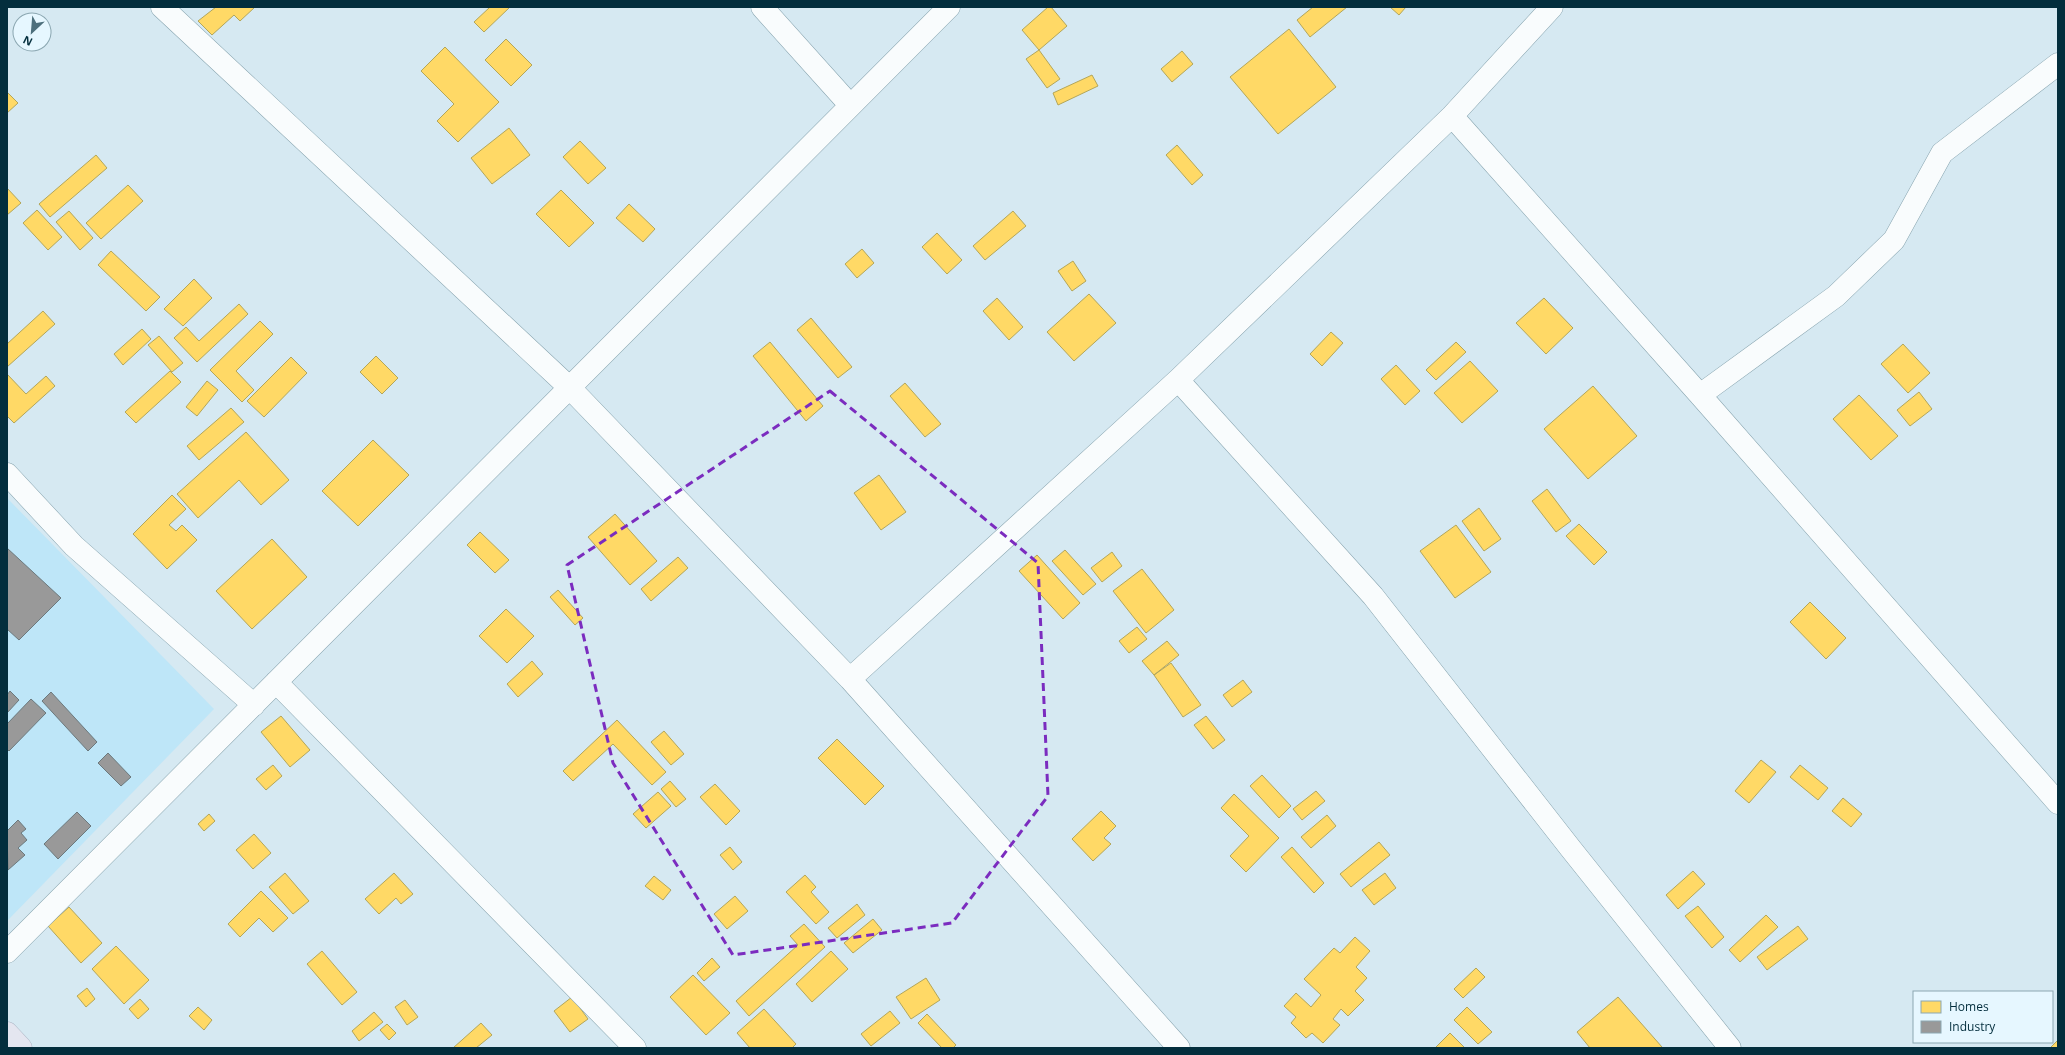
<svg xmlns="http://www.w3.org/2000/svg" width="2065" height="1055" font-family="'Open Sans',sans-serif">
<style>
.built{fill:#bee6f8}
.homes{fill:#ffd966;stroke:#b3a65a}
.industry{fill:#999;stroke:#6c797d}
.lines{fill:none;stroke-linecap:round;stroke-linejoin:round}
.street-casing{stroke:#86a3ae;stroke-width:23}
.highway-casing{stroke:#abb6c4;stroke-width:23}
.street{stroke:#f9fcfd;stroke-width:22}
.highway{stroke:#e4e6f0;stroke-width:22}
.marked{fill:none;stroke:#7b2cbf;stroke-width:3;stroke-dasharray:8 5;stroke-linejoin:round}
</style>
<rect width="100%" height="100%" fill="#d6e9f2"/>
<!-- built -->
<path class="built" d="M7,498L214,709L7,921Z"/>
<!-- homes -->
<path class="homes" d="M216,7H255L240,21L234,15L212,35L198,21Z
M490,7H510L484,32L474,22Z
M1048,7H1051L1067,26L1039,50L1022,30Z
M1313,7H1347L1310,37L1297,20Z
M1390,7H1406L1399,15Z
M1289,29L1336,87L1278,134L1230,77Z
M506,39L532,65L511,86L485,60Z
M445,47L499,102L458,142L437,121L454,104L421,71Z
M1039,50L1060,79L1047,88L1026,59Z
M1182,51L1193,64L1172,82L1161,69Z
M1092,75L1098,86L1058,105L1053,93Z
M7,92L18,103L7,113Z
M509,128L530,155L492,184L471,158Z
M580,141L606,168L588,184L563,157Z
M1177,145L1203,175L1192,185L1166,155Z
M96,155L107,168L50,217L39,204Z
M128,185L143,201L101,239L86,223Z
M7,188L21,203L7,215Z
M561,190L594,223L569,247L536,214Z
M629,204L655,229L643,242L616,218Z
M37,210L62,237L48,250L23,223Z
M69,211L93,238L80,250L56,222Z
M1013,211L1026,226L985,260L973,246Z
M937,233L962,260L947,274L922,247Z
M862,249L874,263L857,278L845,264Z
M111,251L160,297L146,311L98,265Z
M1073,261L1086,281L1072,291L1058,271Z
M194,279L212,298L183,326L164,309Z
M1089,294L1116,323L1074,361L1047,332Z
M997,298L1023,327L1009,340L983,311Z
M1544,298L1573,328L1546,354L1516,323Z
M239,304L248,314L197,362L174,338L186,327L199,341Z
M43,311L55,324L7,367V344Z
M811,318L852,367L838,378L797,330Z
M260,321L273,334L236,371L254,390L242,402L210,370Z
M142,329L151,339L123,365L114,354Z
M1331,332L1343,343L1322,366L1310,354Z
M159,336L183,363L172,372L148,345Z
M770,342L823,406L806,421L753,356Z
M1456,342L1466,352L1436,380L1426,370Z
M1903,344L1930,373L1908,393L1881,364Z
M376,356L398,378L382,394L360,372Z
M291,357L307,373L264,417L247,401Z
M1470,361L1498,391L1462,423L1434,393Z
M1396,365L1420,391L1405,405L1381,379Z
M170,371L181,382L136,423L125,412Z
M7,374L26,394L46,376L55,386L14,423L7,416Z
M207,381L218,390L197,416L186,407Z
M905,383L941,424L925,437L890,396Z
M1593,386L1637,436L1588,479L1544,429Z
M1919,392L1932,409L1910,426L1897,410Z
M1859,395L1898,436L1871,460L1833,419Z
M231,408L244,422L199,460L187,446Z
M246,432L289,480L261,505L239,480L198,518L177,494Z
M373,440L409,475L358,526L322,491Z
M879,475L906,512L881,530L854,493Z
M1547,489L1571,521L1556,532L1532,501Z
M172,495L186,509L169,525L176,531L182,525L197,540L167,569L133,534Z
M1479,508L1501,539L1484,551L1462,521Z
M615,514L657,561L630,585L588,537Z
M1579,524L1607,552L1594,565L1566,536Z
M1456,525L1491,572L1455,598L1420,551Z
M480,532L509,560L495,573L467,545Z
M272,539L307,577L252,629L216,591Z
M1065,550L1096,584L1083,595L1052,561Z
M1112,552L1122,566L1102,582L1091,568Z
M1037,555L1080,603L1063,619L1019,571Z
M678,557L688,568L651,601L641,589Z
M1142,569L1174,610L1146,633L1113,591Z
M558,590L583,618L575,625L550,597Z
M1810,602L1846,638L1826,659L1790,622Z
M506,609L534,636L507,663L479,636Z
M1137,627L1147,639L1129,653L1119,641Z
M1167,641L1179,655L1154,675L1142,661Z
M532,661L543,674L518,697L507,684Z
M1171,663L1201,705L1183,717L1154,675Z
M1243,680L1252,692L1232,707L1223,695Z
M281,716L310,750L290,767L261,732Z
M1206,716L1225,740L1213,749L1194,725Z
M617,720L666,772L652,785L613,744L573,781L563,771Z
M664,731L684,754L671,765L651,742Z
M837,739L884,786L865,805L818,758Z
M1761,760L1776,772L1749,803L1735,791Z
M273,765L282,776L266,790L256,779Z
M1800,765L1828,788L1818,800L1790,777Z
M1262,775L1291,806L1279,818L1250,786Z
M670,781L686,799L676,807L661,789Z
M715,784L740,811L726,825L700,797Z
M1316,791L1325,801L1302,820L1293,809Z
M658,792L671,806L646,828L633,814Z
M1234,794L1279,838L1246,872L1230,856L1249,836L1221,808Z
M1843,798L1862,814L1851,827L1832,811Z
M1101,811L1116,826L1104,838L1111,844L1093,861L1072,839Z
M209,814L215,821L204,831L198,824Z
M1327,815L1336,826L1311,848L1301,837Z
M254,834L271,853L253,869L236,850Z
M1379,842L1390,855L1351,887L1340,874Z
M730,847L742,862L733,870L720,855Z
M1292,847L1324,883L1314,893L1281,857Z
M1693,871L1705,884L1678,909L1666,895Z
M285,873L309,901L293,914L269,887Z
M394,873L413,894L401,904L396,898L379,914L365,899Z
M1385,873L1396,888L1374,905L1362,890Z
M805,875L816,887L811,892L829,912L816,924L786,892Z
M654,876L671,890L663,900L645,886Z
M261,891L288,918L273,932L259,918L240,937L228,924Z
M735,896L748,911L727,929L714,914Z
M857,904L865,915L837,938L828,928Z
M1698,906L1724,937L1712,948L1685,916Z
M69,907L102,943L81,963L48,926Z
M1766,915L1778,927L1740,962L1729,950Z
M873,919L882,930L853,953L844,943Z
M804,924L825,947L749,1016L736,1001L798,945L790,936Z
M1798,926L1808,939L1767,970L1757,957Z
M1355,937L1370,951L1356,967L1367,978L1355,991L1364,1000L1348,1016L1341,1009L1333,1019L1340,1025L1323,1043L1312,1033L1306,1038L1291,1023L1296,1017L1284,1006L1296,993L1311,1007L1321,995L1304,979L1334,948L1340,953Z
M116,946L149,980L124,1004L92,969Z
M322,951L357,992L342,1005L307,964Z
M831,951L848,969L812,1002L796,984Z
M712,958L720,967L704,981L697,973Z
M1476,968L1485,977L1463,998L1454,989Z
M693,975L730,1013L706,1035L670,997Z
M926,978L940,1000L911,1019L896,997Z
M87,988L95,999L86,1007L77,996Z
M572,997L588,1019L570,1032L554,1011Z
M1618,997L1662,1047L1660,1048H1590L1577,1032Z
M140,999L149,1009L138,1019L129,1009Z
M405,1000L418,1017L407,1025L395,1007Z
M198,1007L212,1020L204,1030L189,1016Z
M1467,1007L1492,1032L1478,1044L1454,1020Z
M764,1009L796,1044L792,1048H750L737,1033Z
M890,1011L900,1023L871,1046L861,1034Z
M374,1012L383,1022L359,1041L352,1031Z
M927,1014L956,1045L953,1048H942L918,1023Z
M481,1023L492,1035L476,1048H453Z
M387,1024L396,1033L389,1040L380,1030Z
M1450,1033L1465,1048H1435Z
M2058,1040V1048H2050Z"/>
<!-- industry -->
<path class="industry" d="M7,548L61,598L19,640L7,629Z
M10,691L19,700L7,713V695Z
M51,692L97,742L88,751L42,701Z
M31,699L46,713L9,751L7,749V724Z
M108,753L131,777L121,786L98,763Z
M77,812L91,826L58,859L44,844Z
M18,820L26,829L21,833L27,840L18,848L25,855L8,870L7,831Z"/>
<g class="lines">
<!-- street casing -->
<g class="street-casing">
<path id="street" d="M162,7L570,388L850,679L1179,1048
M762,7L850,105
M1552,7L1452,116L1700,395L2058,803
M1178,380L1373,596L1571,849L1730,1048
M1700,395L1836,296L1894,240L1942,153L2058,64
M7,474L74,546L254,705
M850,679L1178,380L1452,116
M276,682L635,1048
M7,952L949,7"/>
</g>
<!-- highway casing -->
<g class="highway-casing">
<path id="highway" d="M7,1033L21,1048"/>
</g>
<!-- street -->
<use href="#street" class="street"/>
<!-- highway -->
<use href="#highway" class="highway"/>
</g>
<!-- marked area -->
<path class="marked" d="M830,391L1038,563L1048,796L952,923L733,955L613,763L567,565Z"/>
<!-- border -->
<rect width="2065" height="1055" fill="none" stroke="#032e3d" stroke-width="16"/>
<!-- legend -->
<rect x="1913" y="991" width="140" height="52" fill="#e6f7ff" stroke="#8ba7b1"/>
<rect x="1921" y="1001" width="20" height="12" fill="#ffd966" stroke="#8ba7b1"/>
<text x="1949" y="1011" font-size="12" fill="#032e3d">Homes</text>
<rect x="1921" y="1021" width="20" height="12" fill="#999999" stroke="#8ba7b1"/>
<text x="1949" y="1031" font-size="12" fill="#032e3d">Industry</text>
<!-- north arrow -->
<g transform="translate(32 32) rotate(206)"><circle r="19" fill="#e6f7ff" stroke="#8ba7b1"/>
<path d="M0-3L7 15L0 10L-7 15Z" fill="#4d6f7c"/>
<text y="-6" font-size="11" font-weight="bold" text-anchor="middle" fill="#032e3d">N</text>
</g>
</svg>
